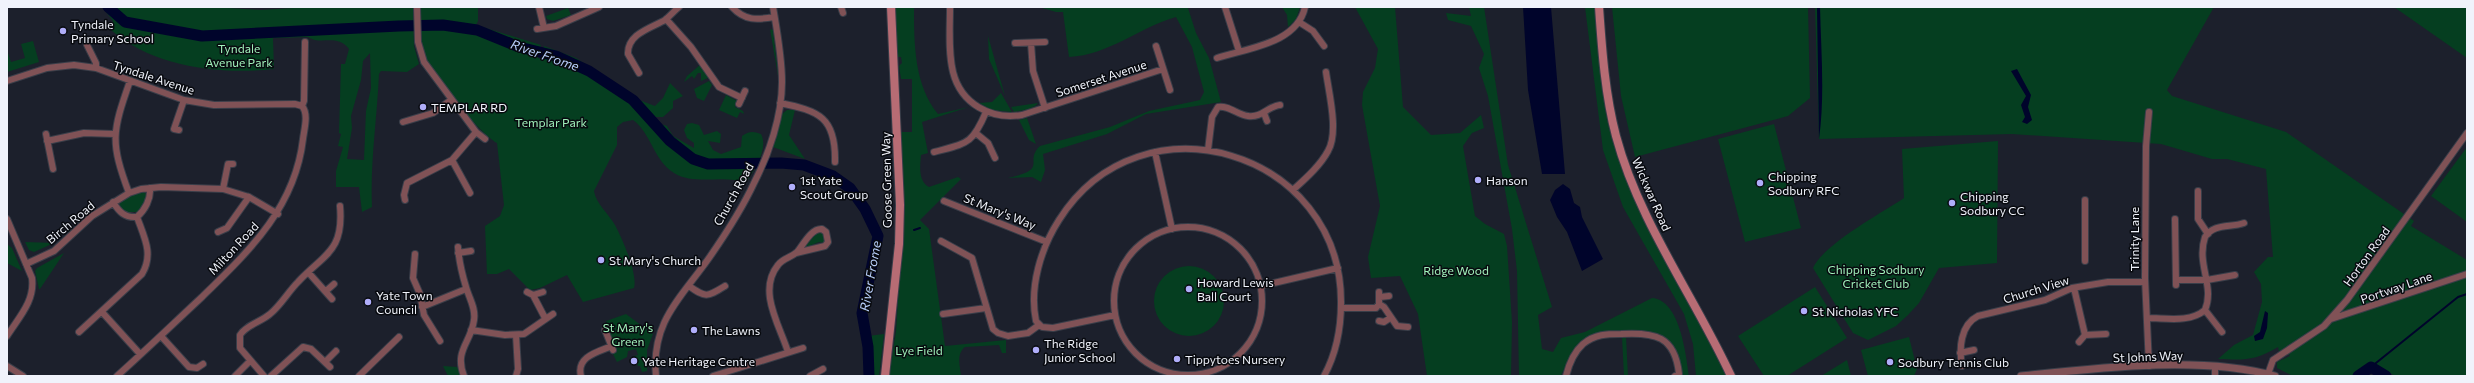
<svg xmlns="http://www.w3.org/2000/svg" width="2474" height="383" font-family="Commissioner,sans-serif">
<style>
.green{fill:#053e20;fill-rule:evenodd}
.water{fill:#00042b}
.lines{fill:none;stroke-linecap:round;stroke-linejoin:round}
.stream{stroke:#00042b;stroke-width:2}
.river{stroke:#00042b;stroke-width:11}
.minor-casing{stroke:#3a3e49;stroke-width:8}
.tertiary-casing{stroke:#3a3e49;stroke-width:9}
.secondary-casing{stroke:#3a3e49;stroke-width:10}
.minor{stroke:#805256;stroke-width:6}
.tertiary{stroke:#805256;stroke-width:7}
.secondary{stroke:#b76c74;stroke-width:8}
.poi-dot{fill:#b0aefa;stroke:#080a0f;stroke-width:1.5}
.labels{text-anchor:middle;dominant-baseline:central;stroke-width:3;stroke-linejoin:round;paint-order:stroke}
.poi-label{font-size:12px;fill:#f0f3fb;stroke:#080a0f;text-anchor:start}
.park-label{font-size:12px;fill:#a1f2bb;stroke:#080a0f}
.street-label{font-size:12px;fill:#f0f3fb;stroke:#080a0f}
.water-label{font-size:13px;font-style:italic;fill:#b7cdf9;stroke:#080a0f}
</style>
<rect width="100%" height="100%" fill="#1c202c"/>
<!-- green -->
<path class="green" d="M102,7H212L261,10L310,7H413L414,46L419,64L407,72L381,71L379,74C377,119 370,163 372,207L362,212L359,187H336V171L343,147L338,146L341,134L339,133L341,64H345L349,49C336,33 321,46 308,37L273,38L274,69C219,75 153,67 111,30L113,21ZM370,53L371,88L366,111L364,160L347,159L352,128L351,116L361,80L363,61Z
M421,7H478V21L476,25L541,45L537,57L540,59L544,46L576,58L639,100L655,106L663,98L670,83L683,96L673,101V108L663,117H656V120L660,124L667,126L673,136L694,148V143L687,138L684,130L687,124L692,123L699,125L704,135L717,131L721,134L720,143L708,141L713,150L721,154L741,147L742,136C749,131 753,131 761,134C769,149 754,170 746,183C725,174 695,186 674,173C654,161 651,133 633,120L623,122L617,127V145L594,191C596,204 609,214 615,225C622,238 638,274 634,288L583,302L567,275L540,288L530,290L509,269L497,274H487L485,226L500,216L504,205L497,143C479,133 435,78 426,59C422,50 418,16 421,7Z
M895,7H914C914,43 914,85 938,114L969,107L922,122L928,153L921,155C920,166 918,181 929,187L958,177L961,179L920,220L929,229L945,346L1006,340V353H1002L999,345L965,347C956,354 960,366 961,376H889L896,331L903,227L900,132H912V79H901L899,66L902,63L901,57H897Z
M1039,7L1188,8L1196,33L1209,58L1221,102L1146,114L1107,134L1043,154L1045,170L1041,182L1032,177L1008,178C1050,169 1023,162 1040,146L1110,127L1149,111L1200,100L1204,92L1192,47L1176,17C1138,28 1109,55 1069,57L1063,12H1056Z
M1282,7H1300L1296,19L1288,27L1287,15Z
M1355,7H1395L1403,107L1431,135L1460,133L1481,115L1484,128L1472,133L1463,146L1475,216L1485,224L1504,234L1507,246L1512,322L1511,376H1427L1418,314L1400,276L1371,278L1368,257L1380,206L1362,105L1363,92L1375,68L1378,49Z
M1469,7H1484L1508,165L1552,307L1538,315L1542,349L1553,352L1561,338L1585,332L1652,298C1680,300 1686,354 1689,376H1683C1678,337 1660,330 1622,331C1613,331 1600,330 1592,335C1581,342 1565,365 1561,376H1519L1517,271L1512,229L1488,96L1479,68L1484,54L1471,26L1448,20L1446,13L1471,16Z
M1585,7H1595C1599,50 1600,97 1612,139C1638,224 1688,296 1726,376H1696L1693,344L1684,314L1623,207L1603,150Z
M1612,7H1808L1810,98L1788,116L1635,157L1621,96Z
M1815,7H2214L2167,90L2172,96L2286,132L2414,221L2411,226L2467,260V376H2395L2374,363L2354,376H2293L2277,368V362L2290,356L2286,349L2279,351L2278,347C2255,361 2244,360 2218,359L2234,345L2253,335L2262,302L2261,284L2254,272L2268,257H2273L2266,169L2227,159H2212L2161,144L2012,134L1819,139Z
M2394,7H2467V58Z
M568,8L571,15L553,21L547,19L546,16Z
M770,29L773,30L779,82Z
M988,36L1005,96L989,59Z
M33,41L39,62L7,72V50L11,62L25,58L21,44Z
M700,65L708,78L701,81V73H698L694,79L692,76L684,82L687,76Z
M709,81L712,85L704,101L697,98L694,89Z
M1001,93L1012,112L992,110L979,103L992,102Z
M726,95L737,101L735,107L743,111L744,114L740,112L737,118L719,110Z
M1038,103C1033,110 1022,110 1014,112L1011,107Z
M787,110H795L789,135L805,159L773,147L782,114Z
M1027,118L1036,144L1029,140L1019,120Z
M1774,124L1801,228L1745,242L1718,139Z
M1998,141L1997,263L1939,268L1919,303L1908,315L1896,326L1868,340L1853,333L1813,268C1824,244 1880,214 1904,198L1902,149Z
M2467,147V222L2431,196Z
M141,192H145L147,197L138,212H125L120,208V202L131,195Z
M819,231L824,233V243L819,242L802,249Z
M25,242L54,243L34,252L29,250Z
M7,244L12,248L22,271L7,263Z
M64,253L40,289H39L35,271L37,268Z
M1154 301a35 35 0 1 1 70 0a35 35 0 1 1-70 0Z
M1815,287L1847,338L1787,376H1764L1738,336Z
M626,314L653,334L647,350V371L642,372L640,366H638L634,356L638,355L636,349L628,351L627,357L617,362L613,354L617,352L606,321Z
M884,334L879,376H871L868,336Z
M1622,337H1626L1628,376H1624Z
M1909,337L1917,369L1914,376H1868L1861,350Z
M1847,360L1851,376H1821Z
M443,366L457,367L462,376H448Z"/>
<!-- water -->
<path class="water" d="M1523,7H1551L1565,174H1542L1528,90Z
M1817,7H1820C1821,51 1825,96 1819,139Z
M2017,69L2031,95L2028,107L2032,120L2027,124L2022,122L2025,117L2021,105L2026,96L2011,71Z
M1563,184L1570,189L1574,203L1580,207L1582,217L1603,259L1582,271L1567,232L1557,217L1550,200L1555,190Z
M2265,311L2268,313L2267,328L2263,339L2255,341L2254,336L2260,332Z"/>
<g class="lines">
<!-- stream -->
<path class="stream" d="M914,230L920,228
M2371,367L2458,297L2467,294"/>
<!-- river -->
<path class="river" d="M108,7L125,22L202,36L399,26L443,25L477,30L519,47L556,56L589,71L633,100L670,141L693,159L708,164L781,163L804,165L833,176L850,188L865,209L878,236L862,313L868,347L869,376
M2358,376L2371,367L2386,376"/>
<!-- minor casing -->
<g class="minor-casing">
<path id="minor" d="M417,7L418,42L424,62L476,132L485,139
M539,7L544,28
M732,7C745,21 757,20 774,17
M841,7L843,13
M950,7C950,28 948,52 953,72C961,104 991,120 1022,115L1163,69
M1225,7L1239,51
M666,19L691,47L719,87L742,98
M1299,22L1313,31L1324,46
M537,29L556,26L599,7
M1015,43L1045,42
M1031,43L1033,71L1045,108
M87,45L96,63V68
M1156,46L1170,90
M1217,58C1247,48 1297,44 1305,7
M639,73L628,54C627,34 651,28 665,20C670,16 674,11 679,7
M7,81L47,68L74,65L96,68L184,100L214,105L295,104L302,106
M780,103C819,111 836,117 835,162
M739,104L745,91
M302,106L304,101L305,42
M2149,112L2146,146L2145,278L2149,366
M1264,113L1267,121
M403,122L433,113L451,100
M179,130L174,129L184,100
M46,134L53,169
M977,134L988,143L995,158
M47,141L84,133L115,134
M1208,150L1212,117L1218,107C1228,105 1238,115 1248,116C1262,118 1268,106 1280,105
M934,152C967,143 972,145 986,112
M1155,152L1172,229
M452,160L470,193
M223,189L228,164H233
M1293,190C1305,179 1320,166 1328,151C1339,132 1329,94 1326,72
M2198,191V219L2208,234
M129,193C110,142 112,132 130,81
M405,200L404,195L407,183L452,160L476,132
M944,201L1047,242
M113,202C119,212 125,218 137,217
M137,217C145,210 151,199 150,188
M7,219L32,278C35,301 19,317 7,336
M2175,219L2176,285
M1114 301a74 74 0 1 1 148 0a74 74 0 1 1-148 0Z
M218,232L227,228L249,197
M941,241L972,258L993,329L998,333L1008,336L1028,333L1039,325
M458,247C459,261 462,274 466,287C469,298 476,308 474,320C471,343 454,350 464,376
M458,253L471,251
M415,254L413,278L420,294L424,315L440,341
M2085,261V200
M26,264L54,251L92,216L129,193L141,189L161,187L223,189L249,197L278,214
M308,272L332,299
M2176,280H2207L2235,275
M689,286C706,298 707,297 725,286
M1261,286L1338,268
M2074,288L2085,335
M326,291L334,284
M527,292L533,295L543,292
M1379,292V304
M533,295L545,318
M1380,297L1389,296
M422,307L466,289
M1341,308H1376L1379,304L1384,307L1397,326L1408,327
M2205,310L2222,332
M102,312L140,354
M943,314L986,308
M1115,315L1053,328L1042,327L1036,321C1029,287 1041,248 1059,220C1141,90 1342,151 1341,303C1341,328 1336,354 1324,376
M2148,318C2166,318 2190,323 2205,310C2215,286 2196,264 2205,237C2214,223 2230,228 2244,223
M2331,319L2467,274
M1379,321L1384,322L1390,318
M471,330L505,335L524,334L553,314
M605,330L613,350
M79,332L142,274C154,254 144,237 137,217
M516,335L518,369L516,376
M161,336L189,367L197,368L203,364
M2079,342L2085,335L2106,334
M788,352C780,326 757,291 778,265C783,258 793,257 798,251C804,243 812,228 822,229L826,232L828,242L825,246L796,253
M1960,353L1974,350
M325,362L336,351
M7,366L23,376
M1962,366C1959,349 1960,325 1978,316L2045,300L2072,288L2108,282H2145
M2268,374L2273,360L2324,326L2347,300L2467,133
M117,376C146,350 174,323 202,297C249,251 295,208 303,139C304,130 309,114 302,106
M235,376L250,361
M264,376L240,348V335C246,325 261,322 270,314C281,305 288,292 298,282C324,254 344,252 340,206
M271,376L303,347L311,349L330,367
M359,376L399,337
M581,376C576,357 597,352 612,346
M656,376C651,322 680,299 709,258C725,235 742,209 754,183C769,154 782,116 782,82C782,57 777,31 773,7
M713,376L803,348
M810,376L823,369
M1566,376C1569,364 1574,352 1583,344C1595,334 1607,334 1621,334C1655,332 1675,336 1679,374L1675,376
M2215,376V366"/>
</g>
<!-- tertiary casing -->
<g class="tertiary-casing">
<path id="tertiary" d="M2021,376C2096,368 2202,355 2275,376"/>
</g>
<!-- secondary casing -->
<g class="secondary-casing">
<path id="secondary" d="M1599,7C1602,50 1605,94 1616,136C1639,222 1694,296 1731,376
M885,376L899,244L900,205L891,7"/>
</g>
<!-- minor -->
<use href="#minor" class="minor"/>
<!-- tertiary -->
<use href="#tertiary" class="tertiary"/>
<!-- secondary -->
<use href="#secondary" class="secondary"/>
</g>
<!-- markers -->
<g class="poi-dot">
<circle cx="63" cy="31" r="4"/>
<circle cx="423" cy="107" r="4"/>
<circle cx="1478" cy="180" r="4"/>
<circle cx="1760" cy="183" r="4"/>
<circle cx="792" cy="187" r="4"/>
<circle cx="1952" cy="203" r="4"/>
<circle cx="601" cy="260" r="4"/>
<circle cx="1189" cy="289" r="4"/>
<circle cx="368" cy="302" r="4"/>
<circle cx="1804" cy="311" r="4"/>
<circle cx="694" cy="330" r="4"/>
<circle cx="1036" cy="350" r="4"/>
<circle cx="1177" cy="359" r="4"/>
<circle cx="634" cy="361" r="4"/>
<circle cx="1890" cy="362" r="4"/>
</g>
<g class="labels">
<!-- poi labels -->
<g class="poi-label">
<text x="71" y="24">Tyndale<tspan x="71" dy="14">Primary School</tspan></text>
<text x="431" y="107">TEMPLAR RD</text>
<text x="1768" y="176">Chipping<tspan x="1768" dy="14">Sodbury RFC</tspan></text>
<text x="800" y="180">1st Yate<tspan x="800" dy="14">Scout Group</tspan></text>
<text x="1486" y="180">Hanson</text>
<text x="1960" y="196">Chipping<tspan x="1960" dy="14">Sodbury CC</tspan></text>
<text x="609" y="260">St Mary's Church</text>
<text x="1197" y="282">Howard Lewis<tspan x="1197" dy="14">Ball Court</tspan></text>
<text x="376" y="295">Yate Town<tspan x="376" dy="14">Council</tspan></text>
<text x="1812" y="311">St Nicholas YFC</text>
<text x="702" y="330">The Lawns</text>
<text x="1044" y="343">The Ridge<tspan x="1044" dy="14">Junior School</tspan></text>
<text x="1185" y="359">Tippytoes Nursery</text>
<text x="642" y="361">Yate Heritage Centre</text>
<text x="1898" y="362">Sodbury Tennis Club</text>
</g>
<!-- park labels -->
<g class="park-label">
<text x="239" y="48">Tyndale<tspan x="239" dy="14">Avenue Park</tspan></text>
<text x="551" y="122">Templar Park</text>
<text x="1876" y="269">Chipping Sodbury<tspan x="1876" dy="14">Cricket Club</tspan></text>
<text x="1456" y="270">Ridge Wood</text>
<text x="628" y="327">St Mary's<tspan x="628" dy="14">Green</tspan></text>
<text x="919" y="350">Lye Field</text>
</g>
<!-- street labels -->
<g class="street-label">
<text transform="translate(154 77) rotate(18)">Tyndale Avenue</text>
<text transform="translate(1101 78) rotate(-18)">Somerset Avenue</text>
<text transform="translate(886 180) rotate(-91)">Goose Green Way</text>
<text transform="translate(733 194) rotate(-61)">Church Road</text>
<text transform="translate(1652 194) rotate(66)">Wickwar Road</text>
<text transform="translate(1000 211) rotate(22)">St Mary's Way</text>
<text transform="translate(70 222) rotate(-40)">Birch Road</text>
<text transform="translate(2134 239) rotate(-90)">Trinity Lane</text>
<text transform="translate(233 248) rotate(-47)">Milton Road</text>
<text transform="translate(2366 256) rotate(-54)">Horton Road</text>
<text transform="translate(2396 287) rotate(-19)">Portway Lane</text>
<text transform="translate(2036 289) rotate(-17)">Church View</text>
<text transform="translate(2148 356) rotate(-2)">St Johns Way</text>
</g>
<!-- water labels -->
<g class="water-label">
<text transform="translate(545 55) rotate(19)">River Frome</text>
<text transform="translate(870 276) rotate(-80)">River Frome</text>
</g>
</g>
<!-- border -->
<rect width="2474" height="383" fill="none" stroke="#f0f3fb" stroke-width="16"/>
</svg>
